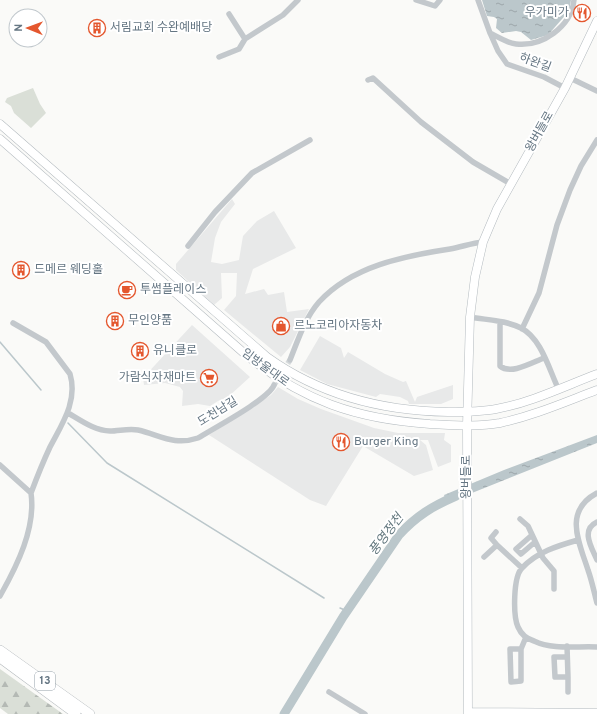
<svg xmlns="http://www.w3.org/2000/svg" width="597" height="714" font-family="Overpass,'Noto Sans KR',sans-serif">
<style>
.built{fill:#e8e9e9}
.forest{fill:url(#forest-firs)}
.green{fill:#dadfd7}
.water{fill:url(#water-ripples)}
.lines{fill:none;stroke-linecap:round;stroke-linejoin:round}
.stream{stroke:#bbc7cb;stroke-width:1.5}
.river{stroke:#bbc7cb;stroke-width:9}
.minor-tunnel{stroke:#d5d9db;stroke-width:5.5;stroke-dasharray:5.5 3;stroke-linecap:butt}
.secondary-casing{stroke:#b3babf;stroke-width:9}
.primary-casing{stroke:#b5babe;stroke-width:10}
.minor{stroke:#c3c8cc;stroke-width:5.5}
.secondary{stroke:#fff;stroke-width:8}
.primary{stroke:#fff;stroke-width:9}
.labels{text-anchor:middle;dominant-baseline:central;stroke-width:4;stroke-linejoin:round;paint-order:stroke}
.shield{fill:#fff;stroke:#939fa8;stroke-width:1}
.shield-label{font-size:11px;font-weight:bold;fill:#657683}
.poi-label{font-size:12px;fill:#657683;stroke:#fff;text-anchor:start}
.street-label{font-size:12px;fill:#657683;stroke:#fff}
.water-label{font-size:13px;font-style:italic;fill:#60757c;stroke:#fff}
</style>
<defs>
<pattern id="forest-firs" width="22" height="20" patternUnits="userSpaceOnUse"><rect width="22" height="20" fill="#dadfd7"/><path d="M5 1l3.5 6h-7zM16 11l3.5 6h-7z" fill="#b4b9b4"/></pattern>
<pattern id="water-ripples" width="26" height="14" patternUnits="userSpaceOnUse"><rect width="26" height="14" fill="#bbc7cb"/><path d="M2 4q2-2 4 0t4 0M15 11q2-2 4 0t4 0" fill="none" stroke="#9ca6aa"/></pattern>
</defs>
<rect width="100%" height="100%" fill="#fafaf8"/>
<!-- built -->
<path class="built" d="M232,199L235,204L221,222L215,238L211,262L222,264L239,260L243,236L257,221L274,211L296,248L253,269L245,294L264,289L268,295L284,292L287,312L309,309L290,347L281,357L224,310L236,296L237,273H221L222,298L214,305L176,270V264Z
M192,325L250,377L228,397L218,401L210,406L198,404L182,406L183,391L180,387L165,383L144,385L143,378Z
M320,336L341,348L344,358L348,352L385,374L403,382L406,381L415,402L417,397L453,385V399L441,404H409L408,401L400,397L380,394L376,397L327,384L300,370Z
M278,387L298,399L321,409L374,428L398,433H445L444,440L451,445V462L438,467L428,440H420L426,445L433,470L414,476L363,446L326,506L310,500L209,435L271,395Z"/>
<!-- forest -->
<path class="forest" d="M0,669L63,714H8L0,708Z"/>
<!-- green -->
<path class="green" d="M33,88L40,104L46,113L31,128L14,113L11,106L5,102L7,98Z"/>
<!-- water -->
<path class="water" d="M482,0H571L569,11L548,35L531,40L521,32L516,31L502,33L496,28L497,19L494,17L487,16Z
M597,435V443L447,503L444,495L504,470Z"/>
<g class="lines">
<!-- stream -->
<path class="stream" d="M0,342L41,390
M68,423L107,463L324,598
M340,608L347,611"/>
<!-- river -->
<path class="river" d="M284,714L343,617L399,535C416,516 433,506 456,496"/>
<!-- minor-tunnel -->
<path class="minor-tunnel" d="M274,385L290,360"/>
<!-- secondary casing -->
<g class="secondary-casing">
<path id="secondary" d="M0,124L267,357C320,395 383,411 448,412C464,412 480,412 496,409C530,403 565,386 597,374
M0,139L245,354C303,401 356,419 430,424C453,425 477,427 500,423C533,416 565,402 597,390
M468,712L597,713
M468,714L467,425L470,317L475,277L483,242L497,209L565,88L597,21"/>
</g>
<!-- primary casing -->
<g class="primary-casing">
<path id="primary" d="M0,650L90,714
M0,658L76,714"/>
</g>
<!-- minor -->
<path class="minor" d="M416,0L435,6L440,0
M478,0L490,33L498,51L507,64L544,77L565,88
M229,14L245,39L283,15L298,0
M490,33C498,37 507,43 516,44C542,47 571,27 574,0
M219,57L239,49L245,39
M570,78L597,91
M368,80L373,78L421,122L473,162L511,184
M188,246L215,212L252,173L310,140
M470,317C486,320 506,320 521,328C541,338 549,369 558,388
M500,322V366C511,375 531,363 544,358
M13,323L46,342L70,374C78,401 62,424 50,447C43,462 37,477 31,493
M522,329L539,293L557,225L570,190L581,166L597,140
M290,360C298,340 305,318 319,302C352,266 404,256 450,249C462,247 471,243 483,242
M68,413C80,420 95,431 110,431C119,431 129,428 138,430C160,435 174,446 198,438C214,428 269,399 274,385
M0,465L31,493C36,528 17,566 0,596
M597,493C563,511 579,542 588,570C592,581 594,592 597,603
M520,519L528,526L543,558L554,571V589
M597,522C580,530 592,548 597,560
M496,532L491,538L497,545
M532,535L516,549L521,554L535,542
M578,540C557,546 537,552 522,568C513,577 513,616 518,627C521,634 527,639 534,641C553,650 576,646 597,647
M484,557L497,545L522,568
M567,646L568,677H555L554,657H567
M521,649H510L511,682L521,681V649L526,637
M568,677V692
M329,692L365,714"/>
<!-- secondary -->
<use href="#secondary" class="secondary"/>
<!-- primary -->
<use href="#primary" class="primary"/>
</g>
<!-- icons -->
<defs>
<g id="restaurant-ring" transform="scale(0.9)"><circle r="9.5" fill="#fff" stroke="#e4572e" stroke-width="1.5"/><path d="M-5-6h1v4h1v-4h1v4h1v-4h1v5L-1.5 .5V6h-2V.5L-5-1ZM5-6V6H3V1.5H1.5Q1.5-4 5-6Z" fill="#e4572e"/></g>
<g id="building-ring" transform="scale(0.9)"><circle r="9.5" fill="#fff" stroke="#e4572e" stroke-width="1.5"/><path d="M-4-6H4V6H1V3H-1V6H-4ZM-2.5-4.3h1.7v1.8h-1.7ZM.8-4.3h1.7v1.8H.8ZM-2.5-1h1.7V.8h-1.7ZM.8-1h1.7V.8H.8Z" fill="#e4572e"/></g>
<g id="cafe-ring" transform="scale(0.9)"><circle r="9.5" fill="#fff" stroke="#e4572e" stroke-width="1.5"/><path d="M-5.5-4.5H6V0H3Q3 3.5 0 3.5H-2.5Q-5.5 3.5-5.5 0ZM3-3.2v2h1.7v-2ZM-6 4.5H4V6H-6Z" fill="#e4572e"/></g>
<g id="shop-ring" transform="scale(0.9)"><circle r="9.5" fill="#fff" stroke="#e4572e" stroke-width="1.5"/><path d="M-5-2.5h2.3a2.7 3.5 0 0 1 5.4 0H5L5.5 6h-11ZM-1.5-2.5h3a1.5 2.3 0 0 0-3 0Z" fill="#e4572e"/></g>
<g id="supermarket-ring" transform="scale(0.9)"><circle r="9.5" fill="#fff" stroke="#e4572e" stroke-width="1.5"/><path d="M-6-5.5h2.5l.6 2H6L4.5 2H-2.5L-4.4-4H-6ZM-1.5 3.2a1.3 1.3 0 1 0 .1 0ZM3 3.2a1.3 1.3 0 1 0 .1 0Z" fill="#e4572e"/></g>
</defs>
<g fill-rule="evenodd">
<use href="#restaurant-ring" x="582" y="13"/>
<use href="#building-ring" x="97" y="28"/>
<use href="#building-ring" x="21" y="270"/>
<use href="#cafe-ring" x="127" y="290"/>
<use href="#building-ring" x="115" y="321"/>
<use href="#shop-ring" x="281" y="326"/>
<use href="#building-ring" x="140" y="351"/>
<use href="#supermarket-ring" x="209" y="378"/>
<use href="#restaurant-ring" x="341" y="442"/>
</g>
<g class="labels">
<!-- shield labels -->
<rect class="shield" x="35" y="672" width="20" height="18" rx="3"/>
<g class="shield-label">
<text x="45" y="681">13</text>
</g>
<!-- poi labels -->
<g class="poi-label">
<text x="569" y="13" text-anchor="end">우가미가</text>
<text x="110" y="28">서림교회 수완예배당</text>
<text x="34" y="270">드메르 웨딩홀</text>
<text x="140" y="290">투썸플레이스</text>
<text x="128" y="321">무인양품</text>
<text x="294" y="326">르노코리아자동차</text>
<text x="153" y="351">유니클로</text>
<text x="196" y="378" text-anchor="end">가람식자재마트</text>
<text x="354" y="442">Burger King</text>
</g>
<!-- street labels -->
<g class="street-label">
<text transform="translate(535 63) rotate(20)">하완길</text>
<text transform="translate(540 132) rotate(-61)">왕버들로</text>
<text transform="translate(265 368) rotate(36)">임방울대로</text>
<text transform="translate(218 412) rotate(-32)">도천남길</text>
<text transform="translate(467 477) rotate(-90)">왕버들로</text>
</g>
<!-- water labels -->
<g class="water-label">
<text transform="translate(387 535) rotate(-53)">풍영정천</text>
</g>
</g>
<!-- north arrow -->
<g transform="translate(28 28) rotate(271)"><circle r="19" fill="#ffffff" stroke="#c1c8cd"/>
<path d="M0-3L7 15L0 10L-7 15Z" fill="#e4572e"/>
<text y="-6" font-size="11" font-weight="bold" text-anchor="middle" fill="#657683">N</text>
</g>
</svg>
